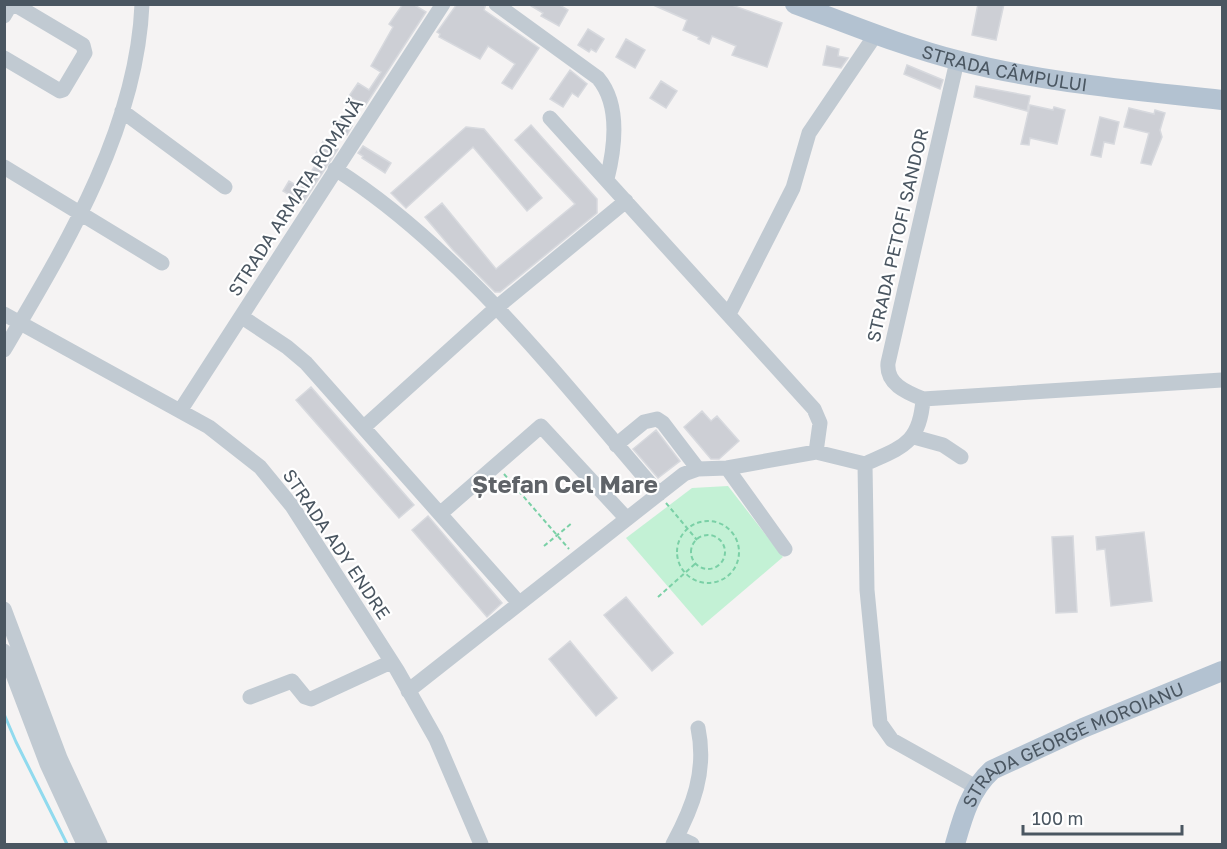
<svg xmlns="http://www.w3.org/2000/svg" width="1227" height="849" font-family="'Golos Text',sans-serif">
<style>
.green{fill:#c3f1d5}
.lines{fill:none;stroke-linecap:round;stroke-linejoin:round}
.stream{stroke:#90daee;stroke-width:3}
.building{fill:#cdcfd5;stroke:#d7d9de;stroke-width:1.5}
.path{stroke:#7ad0a6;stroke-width:2;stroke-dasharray:4.5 3;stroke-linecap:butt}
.minor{stroke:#c1cad2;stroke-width:15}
.major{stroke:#b3c2d1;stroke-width:20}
.labels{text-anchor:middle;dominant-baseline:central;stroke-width:4.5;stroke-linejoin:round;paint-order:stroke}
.street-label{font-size:18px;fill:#4a5661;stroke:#fff}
.district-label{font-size:24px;font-weight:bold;fill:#5f6368;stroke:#fff}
</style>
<rect width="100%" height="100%" fill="#f5f3f3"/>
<!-- green -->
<path class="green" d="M728,486L783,557L702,626L626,538L692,488Z"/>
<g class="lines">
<!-- stream -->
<path class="stream" d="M4,714L16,742L67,844"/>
</g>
<!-- building -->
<path class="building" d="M403,4H413L426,12L365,106L349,96L358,83L369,90L381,72L371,66L393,27L389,24Z
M457,4H486L484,10L539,48L512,89L502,83L515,64L488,46L480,59L439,37L440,34L437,32Z
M528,4H558L568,10L559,26L541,16L543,13Z
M651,4H729L782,23L767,67L732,55L736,46L712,36L709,44L698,39L699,37L683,30L687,20Z
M978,4H1004L996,40L972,35Z
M588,29L604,39L596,52L591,49L589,52L578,45Z
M626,39L645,50L635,68L616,57Z
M827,46L839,49L838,56L848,58L841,68L823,65Z
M907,65L943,80L940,89L904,74Z
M570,70L587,84L578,97L572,93L563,107L550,99Z
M661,81L677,91L666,108L650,98Z
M976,86L1030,96L1027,111L974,97Z
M1030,105L1053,110L1054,107L1065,110L1057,144L1030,138L1029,145L1021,144Z
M1129,108L1154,114L1155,110L1165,113L1160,130L1162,137L1151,165L1141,163L1149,133L1124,127Z
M1100,117L1119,122L1114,144L1104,142L1101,157L1091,155Z
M340,119L352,126L347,135L335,127Z
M531,125L597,199V213L500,292H495L453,250L425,217L442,203L496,269L575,204L515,140Z
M466,127L484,129L542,198L527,211L473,147L406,208L391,193Z
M324,140L338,149L303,203L283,191L289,181L301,188L321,156L316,153Z
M363,146L391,163L385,173L362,158L363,156L358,153Z
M311,387L414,505L399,518L296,400Z
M702,411L711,421L717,416L739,441L719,459H711L684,427Z
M656,430L680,461L658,478L633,449Z
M428,516L502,603L487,617L412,530Z
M1144,532L1152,601L1111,606L1105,549L1097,550L1096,537Z
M1073,536L1077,612L1056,613L1052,537Z
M626,597L673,653L652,671L604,615Z
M570,641L617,698L596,716L549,659Z"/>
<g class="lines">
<!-- path -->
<path class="path" d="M504,474L569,549
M666,503L697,540
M677 552a31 31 0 1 1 62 0a31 31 0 1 1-62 0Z
M691 552a17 17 0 1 1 34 0a17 17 0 1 1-34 0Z
M544,546L572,523
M658,597L696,563"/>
<!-- minor -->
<path class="minor" d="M496,4L598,78C620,104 615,147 607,179
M4,16L11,4
M4,58L60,91L63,90L85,53L83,45L14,4
M122,111L225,187
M550,118L814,409L820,423L816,452
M4,167L162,263
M335,169C460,248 563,383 659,494
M4,314L209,427L260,467L292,506L397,670L436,739L481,844
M729,314L793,188L809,133L876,34
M242,317L287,347L306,363L519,603
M4,350C66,245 137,128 142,4
M923,399C906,392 886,384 888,363L957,61
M180,411L443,4
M364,427L496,308L626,201
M914,437L943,445L961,457
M616,445L644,422L657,419L663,423L698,469
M865,464C902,447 920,444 923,399L1222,380
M865,464L867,590L880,723L892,740L976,787
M727,468L785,549
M441,513L541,426L627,519
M4,609L60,758L100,844
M4,651L47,764L84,844
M408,691L684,474L698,469L727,468L816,452L865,464
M250,697L292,681L305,697L311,699L391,662
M677,837L692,844
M673,844C693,807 707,771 698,728"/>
<!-- major -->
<g class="major">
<path id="s1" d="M795,4C849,24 904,47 960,61C1046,83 1134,90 1222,100"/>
<path id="s2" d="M955,844C963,816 970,790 992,770L1083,728L1222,671"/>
</g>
</g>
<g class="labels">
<!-- street labels -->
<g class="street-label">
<text stroke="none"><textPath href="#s1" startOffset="220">STRADA CÂMPULUI</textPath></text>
<text transform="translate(295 197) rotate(-57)">STRADA ARMATA ROMÂNĂ</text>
<text transform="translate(897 235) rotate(-77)">STRADA PETOFI SANDOR</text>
<text transform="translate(337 544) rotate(56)">STRADA ADY ENDRE</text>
<text stroke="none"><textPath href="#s2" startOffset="166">STRADA GEORGE MOROIANU</textPath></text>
</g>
<!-- district labels -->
<g class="district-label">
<text x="565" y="483">Ștefan Cel Mare</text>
</g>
</g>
<!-- border -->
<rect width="1227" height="849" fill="none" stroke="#4a5661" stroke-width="12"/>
<!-- scale -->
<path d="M1023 825v9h159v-9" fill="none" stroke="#4a5661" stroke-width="3"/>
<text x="1032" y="825" font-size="18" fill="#4a5661" stroke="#ffffff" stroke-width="4.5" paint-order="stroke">100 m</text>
</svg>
